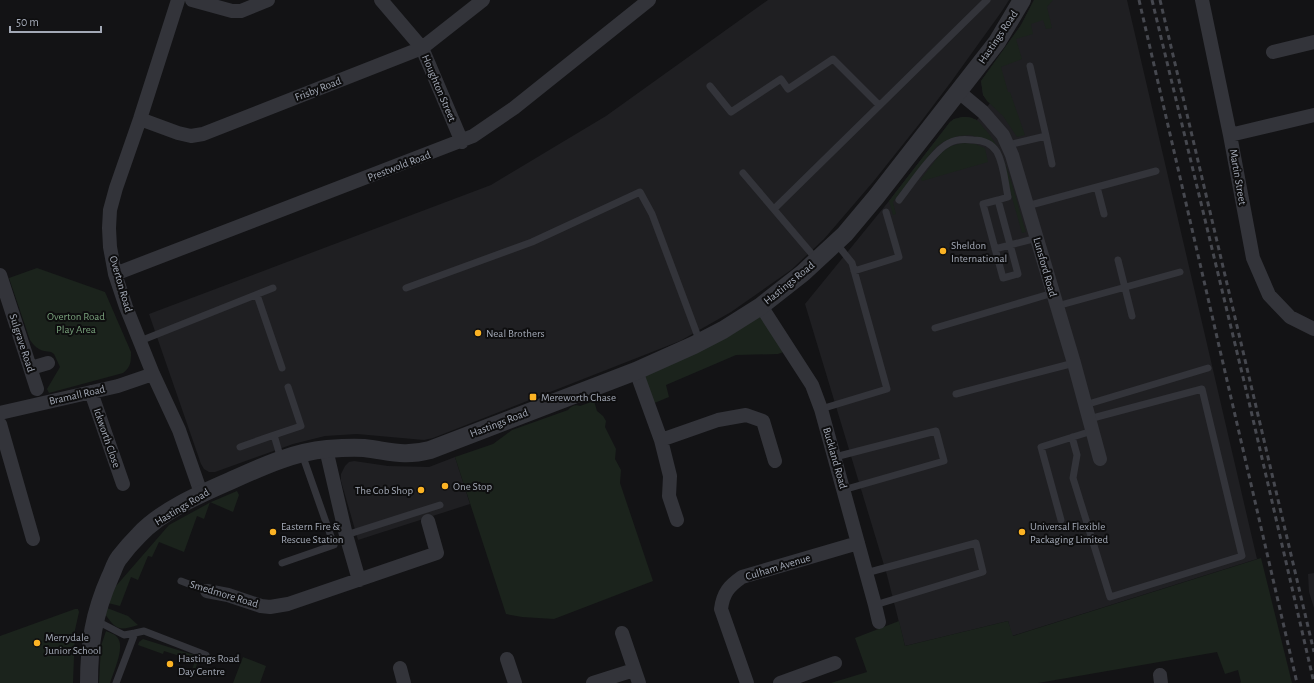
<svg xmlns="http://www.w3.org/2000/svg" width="1314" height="683" font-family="'Alegreya Sans',sans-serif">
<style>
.built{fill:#1f1f22}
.green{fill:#1b231c}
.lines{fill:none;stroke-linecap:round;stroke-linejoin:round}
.service{stroke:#33343a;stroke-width:7}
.minor{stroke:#33343a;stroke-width:14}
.tertiary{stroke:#33343a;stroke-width:18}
.rail{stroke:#46484f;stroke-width:3;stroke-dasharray:5 4;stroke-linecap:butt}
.poi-dot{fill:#fcb324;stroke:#0e0e0f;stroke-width:1.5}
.labels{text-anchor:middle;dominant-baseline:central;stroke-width:4;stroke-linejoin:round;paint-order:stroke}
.street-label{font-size:11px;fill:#a3a9b6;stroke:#0e0e0f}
.poi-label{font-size:11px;fill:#a3a9b6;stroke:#0e0e0f;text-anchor:start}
.park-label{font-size:11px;fill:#79a27c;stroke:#0e0e0f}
</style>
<rect width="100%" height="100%" fill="#131315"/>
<!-- built -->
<path class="built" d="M768,0H1009L1002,11L951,82L920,123L873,182L824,239L791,270L731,312L680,341L433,438L424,440L357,434L325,436L293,444L215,472H209L204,469L201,464L149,314L491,185L606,116Z
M1034,0H1127L1257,559L1012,636L1008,621L905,646L887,575L805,304L889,201L950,122L954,119L962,117H968L977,120L990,103L983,95L981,81L1021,25Z
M455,457L470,504L358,540L341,481V474L345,466L349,462L354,461L388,466L429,467Z
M1314,573V608L1309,592L1308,574Z"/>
<!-- green -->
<path class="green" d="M1034,0H1053L1047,7L1052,28L1046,29L1043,20L1031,24L1033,34L1016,39L1022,59L1001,67L1008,92H1010L1025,135L1017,137L1003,116L987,101L983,95L981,81L1021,25Z
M962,117C967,117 971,117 974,119C978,120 981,124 983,127C1008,153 1015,198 1026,232L1022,233L1000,155L978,137L969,135L958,136L943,142L936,147L893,202L896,214L893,215L889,201L950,122L954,119Z
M963,143L975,144L985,148L988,162L922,181L921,179L941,153L951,146Z
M37,268L105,292L131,352C131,361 131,367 123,373L49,393L47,389L60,367L54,354L51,352C41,351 36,349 30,340L9,278Z
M761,306L789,350L778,354L736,355L666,385L669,397L652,404L636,371Z
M594,401L597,411L603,416L606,421L605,427L616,449L615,459L621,470L620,483L653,581L554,619L522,617L506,614L455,457L493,444L512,430L568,410C571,406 576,404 580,406Z
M237,491L239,495L233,512L210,502L204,519L197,516L184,552L159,542L152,557L148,556L138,580L131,577L120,606L108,603L116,586L169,525L211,502Z
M1261,558L1292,683H1240L1241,682L1238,670L1225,674L1217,652L1038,683H831L867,672L855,638L899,621L905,646L1008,621L1013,636Z
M107,608L128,616L138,625C119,631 116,630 105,614Z
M75,609H78L79,612L75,630L73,683H0V636Z
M106,631C110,633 115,634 117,637C126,646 113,673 110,683H99L101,646Z
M143,639L194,655L198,660L195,671L192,670L195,661L164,651L163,654L138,645L139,642Z
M243,657L266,666L260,683H233Z"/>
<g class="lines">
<!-- service -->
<path class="service" d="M1030,66L1046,136
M710,86L731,112L781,79L788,89L833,59L879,105
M1008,145L1046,136L1052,164
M743,173L817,260
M1097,187L1104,214
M899,200C910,186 934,150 949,143C956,139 965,139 973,140C983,140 992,144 997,152C1004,165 1005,183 1008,197L998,200L1018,274L1003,278L983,204L998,200
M1027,206L1156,171
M774,209L987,0
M995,249L1037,238
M1118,260L1132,316
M854,271L899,257L886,212
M406,288L532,242L640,192L652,214L700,342
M257,295L282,368
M1057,306L1180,272
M935,328L1053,293
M140,341L273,288
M956,394L1074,363
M1085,405L1208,368
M821,409L887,389L852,263L836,243
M1072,437L1077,455L1073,478L1110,597L1242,556L1202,389L1089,419
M240,447L274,435
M835,457L936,431L944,461L843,490
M281,459L274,435L301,426L288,387
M1061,520L1041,447L1092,431
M346,535L440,505
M282,563L334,545L302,454
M866,573L976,543L983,572L875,605
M181,581L207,591
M97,621L124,635L135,633
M116,683L135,633L144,631L206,655"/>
<!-- minor -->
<path class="minor" d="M178,0L140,119L116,188L110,210L109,228L110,247L115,274L126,307L153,374L179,430L201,493
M192,0L232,11H241L268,0
M381,0L422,48L462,142
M1202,0L1230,135L1253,258L1269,295L1290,317L1314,329
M1273,52L1314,42
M959,92L983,112L1003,135L1012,155L1074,363L1100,459
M140,119L178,133L191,136L203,134L422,48L483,0
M1230,135L1314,115
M115,274L473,136L514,108L649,0
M0,275L37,389
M761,306L812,385L821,409L875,605L879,622
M31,368L48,363
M636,371L661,440L670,476L669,496L677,520
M91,392L123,484
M0,413L118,386L153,374
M0,424L33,539
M661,440L718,420L746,415L763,421L775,461
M326,449L346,535L359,580
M207,591L228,595L261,606L270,607L288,604L437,553L428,521
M622,633L639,683
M507,659L515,683
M400,668L404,683
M1160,675L1161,683
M593,683L634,670
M747,683L721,609C723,593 729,586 742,577L858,543
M780,683L835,663"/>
<!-- tertiary -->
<path class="tertiary" d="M89,683C89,644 94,613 110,577C113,571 115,563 119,558C125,550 132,542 139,535C161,511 200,494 230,481C261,467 293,452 327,449C339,448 352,447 364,448C390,451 403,457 430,450L636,371L694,345L723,330L761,306L803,273L845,234L876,197L997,42L1022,0"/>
<!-- rail -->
<path class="rail" d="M1139,0L1297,683
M1152,0L1249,402L1314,683
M1160,0L1314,652"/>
</g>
<!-- markers -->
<g class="poi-dot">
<circle cx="943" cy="251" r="4"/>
<circle cx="478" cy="333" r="4"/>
<rect x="529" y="393" width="8" height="8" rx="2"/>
<circle cx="445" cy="486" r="4"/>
<circle cx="421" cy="490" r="4"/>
<circle cx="273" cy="532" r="4"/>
<circle cx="1022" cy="532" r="4"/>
<circle cx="37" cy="643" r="4"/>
<circle cx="170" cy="664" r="4"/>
</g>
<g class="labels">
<!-- street labels -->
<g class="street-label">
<text transform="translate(998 37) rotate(-56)">Hastings Road</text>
<text transform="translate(439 88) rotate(67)">Houghton Street</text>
<text transform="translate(318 89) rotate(-21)">Frisby Road</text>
<text transform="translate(399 166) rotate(-21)">Prestwold Road</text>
<text transform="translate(1238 177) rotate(80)">Martin Street</text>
<text transform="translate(1045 267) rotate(74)">Lunsford Road</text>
<text transform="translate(789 283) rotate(-39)">Hastings Road</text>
<text transform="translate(121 284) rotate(74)">Overton Road</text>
<text transform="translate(22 343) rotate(72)">Sulgrave Road</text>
<text transform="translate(77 395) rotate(-13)">Bramall Road</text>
<text transform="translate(499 423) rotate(-21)">Hastings Road</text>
<text transform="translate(107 438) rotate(71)">Ickworth Close</text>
<text transform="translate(835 458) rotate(74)">Buckland Road</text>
<text transform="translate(182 507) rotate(-31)">Hastings Road</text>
<text transform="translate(778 567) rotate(-17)">Culham Avenue</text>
<text transform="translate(224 594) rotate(17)">Smedmore Road</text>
</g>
<!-- poi labels -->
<g class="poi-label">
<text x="951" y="245">Sheldon<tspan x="951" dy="13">International</tspan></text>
<text x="486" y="333">Neal Brothers</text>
<text x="541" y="397">Mereworth Chase</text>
<text x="453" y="486">One Stop</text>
<text x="413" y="490" text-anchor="end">The Cob Shop</text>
<text x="281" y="526">Eastern Fire &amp;<tspan x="281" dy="13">Rescue Station</tspan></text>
<text x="1030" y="526">Universal Flexible<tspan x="1030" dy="13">Packaging Limited</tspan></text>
<text x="45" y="637">Merrydale<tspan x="45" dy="13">Junior School</tspan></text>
<text x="178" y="658">Hastings Road<tspan x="178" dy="13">Day Centre</tspan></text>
</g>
<!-- park labels -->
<g class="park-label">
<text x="76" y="316">Overton Road<tspan x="76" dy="13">Play Area</tspan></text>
</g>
</g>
<!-- scale -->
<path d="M10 26v6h91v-6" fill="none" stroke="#a3a9b6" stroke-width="2"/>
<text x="16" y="26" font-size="12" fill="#a3a9b6" stroke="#0e0e0f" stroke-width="3" paint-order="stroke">50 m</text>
</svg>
